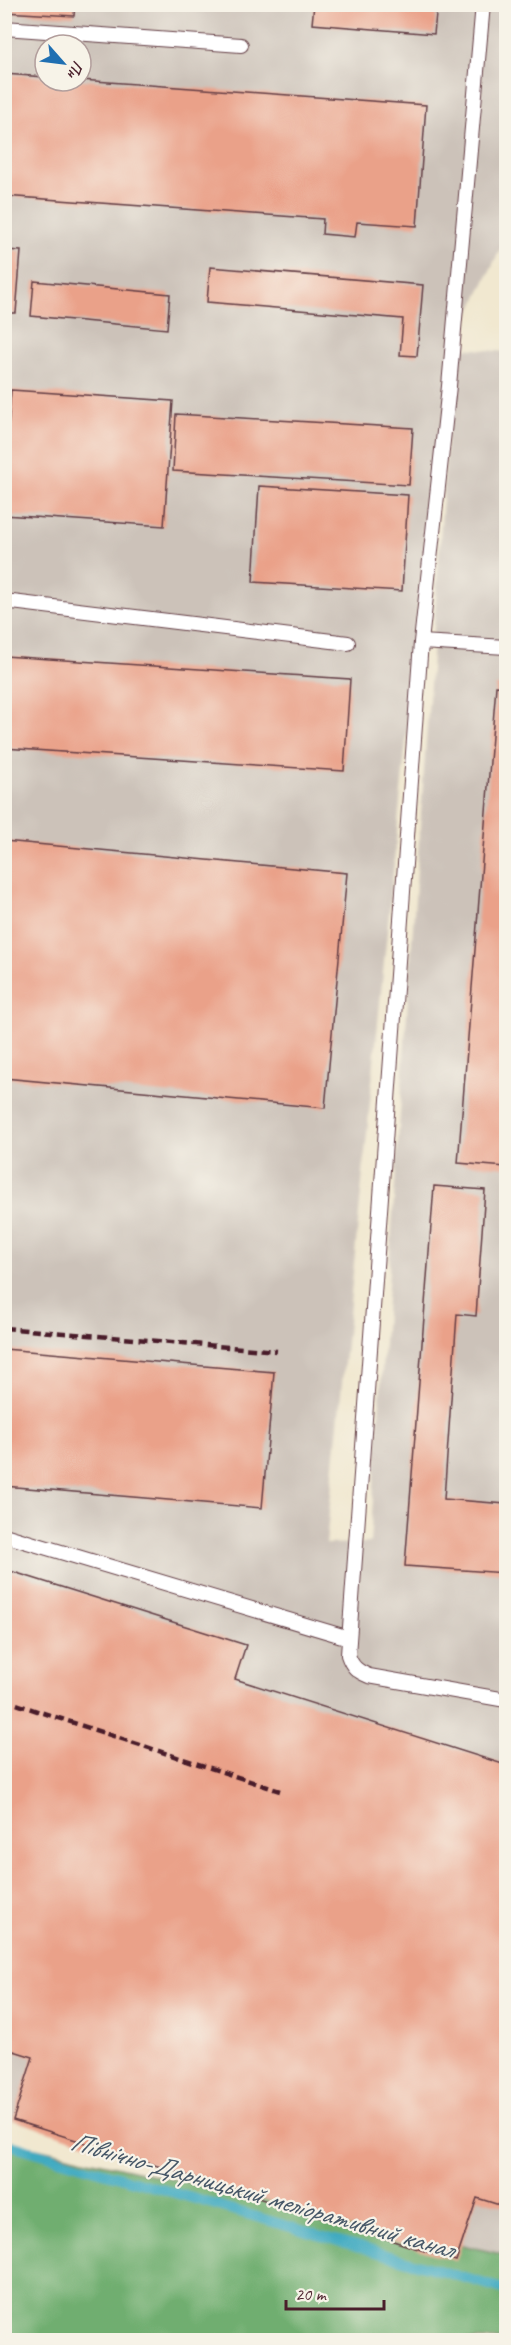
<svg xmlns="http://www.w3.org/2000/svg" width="511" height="2345" font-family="Caveat,sans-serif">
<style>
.industrial{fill:#ccc2b9;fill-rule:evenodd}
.forest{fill:#6fae6f;stroke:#5c664d;stroke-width:1.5}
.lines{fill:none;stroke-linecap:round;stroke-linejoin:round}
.stream{stroke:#41aac1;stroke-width:10}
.building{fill:#eaa189}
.lane-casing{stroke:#633d44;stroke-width:16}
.lane{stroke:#fff;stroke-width:14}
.rail{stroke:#4a1f2b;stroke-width:4.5;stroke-dasharray:9 4.5;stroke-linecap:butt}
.labels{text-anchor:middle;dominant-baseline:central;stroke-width:4.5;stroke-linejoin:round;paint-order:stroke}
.water-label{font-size:27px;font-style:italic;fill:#465767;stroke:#f7f3e8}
</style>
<rect width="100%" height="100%" fill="#f7f3e8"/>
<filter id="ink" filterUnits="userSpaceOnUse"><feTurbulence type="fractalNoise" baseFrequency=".0167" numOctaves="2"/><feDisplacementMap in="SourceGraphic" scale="12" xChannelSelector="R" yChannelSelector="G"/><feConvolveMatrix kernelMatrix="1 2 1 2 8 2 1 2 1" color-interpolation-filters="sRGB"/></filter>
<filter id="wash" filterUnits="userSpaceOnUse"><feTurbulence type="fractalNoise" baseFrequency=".008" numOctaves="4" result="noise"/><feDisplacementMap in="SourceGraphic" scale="24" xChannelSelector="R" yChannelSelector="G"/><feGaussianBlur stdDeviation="1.35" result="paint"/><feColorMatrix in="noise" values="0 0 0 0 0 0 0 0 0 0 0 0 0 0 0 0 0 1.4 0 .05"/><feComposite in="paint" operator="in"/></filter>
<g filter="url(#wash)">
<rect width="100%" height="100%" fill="#f1e8d0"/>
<!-- industrial -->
<path class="industrial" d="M4,5H506V245L500,249L454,347L506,352V2262L5,2118ZM45,45H81V81H45ZM453,355L370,1543L326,1544L420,601Z"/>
<!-- forest -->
<path class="forest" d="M5,2141L506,2255V2340H5Z"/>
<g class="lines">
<!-- stream -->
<path class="stream" d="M4,2143L506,2290"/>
</g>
<g id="blocks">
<!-- building -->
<path class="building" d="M4,4H75L74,16L4,12Z
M314,4H437L434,34L312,24Z
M4,74L45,77V81L81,80L426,105L417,226L357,222L355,237L322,234L323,219L4,196Z
M4,250L21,251L16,313H4Z
M210,267L423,285L417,356L400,355L403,319L207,302Z
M34,281L170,294L167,329L31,316Z
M11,390L173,401L164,526L4,515V481Z
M176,414L413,428L409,485L173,471Z
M259,486L408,495L402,591L253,582Z
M4,656L350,679L344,771L4,748Z
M496,686L506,687V1167L458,1163Z
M4,841L347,873L325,1108L4,1078Z
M434,1186L485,1190L476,1316L457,1314L444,1499L506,1504V1573L405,1566Z
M4,1349L274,1372L262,1508L4,1486Z
M4,1569L246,1645L235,1679L506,1765V2207L477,2198L456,2261L13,2120L33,2057L4,2048Z"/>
</g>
</g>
<g filter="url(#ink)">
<use href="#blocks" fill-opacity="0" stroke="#633d44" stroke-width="1.5"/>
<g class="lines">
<!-- lane casing -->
<g class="lane-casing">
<path id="lane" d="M483,4L449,386L421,642L348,1655C352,1667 357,1671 369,1676L506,1700
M4,28L241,45
M4,601L348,643
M421,642L506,647
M4,1535L349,1638"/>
</g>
<!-- lane -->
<use href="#lane" class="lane"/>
<!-- rail -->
<path class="rail" d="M4,1328L277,1351
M4,1700L280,1791"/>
</g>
</g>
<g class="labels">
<!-- water labels -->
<g class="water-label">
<text transform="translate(262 2195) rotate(16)">Північно-Дарницький меліоративний канал</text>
</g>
</g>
<!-- margin -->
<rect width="511" height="2345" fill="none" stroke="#f7f3e8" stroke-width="24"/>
<!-- north arrow -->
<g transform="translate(63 63) rotate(118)"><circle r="28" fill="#f7f3e8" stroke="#b29e9c" stroke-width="1.5"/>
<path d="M0-4.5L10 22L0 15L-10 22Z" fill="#1f6fb2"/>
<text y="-9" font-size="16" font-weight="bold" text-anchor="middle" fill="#4a1f2b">Пн</text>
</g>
<!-- scale -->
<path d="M286 2300v9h98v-9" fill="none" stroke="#4a1f2b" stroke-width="3"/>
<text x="295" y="2300" font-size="18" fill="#4a1f2b" stroke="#f7f3e8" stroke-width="4.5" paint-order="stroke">20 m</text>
</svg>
